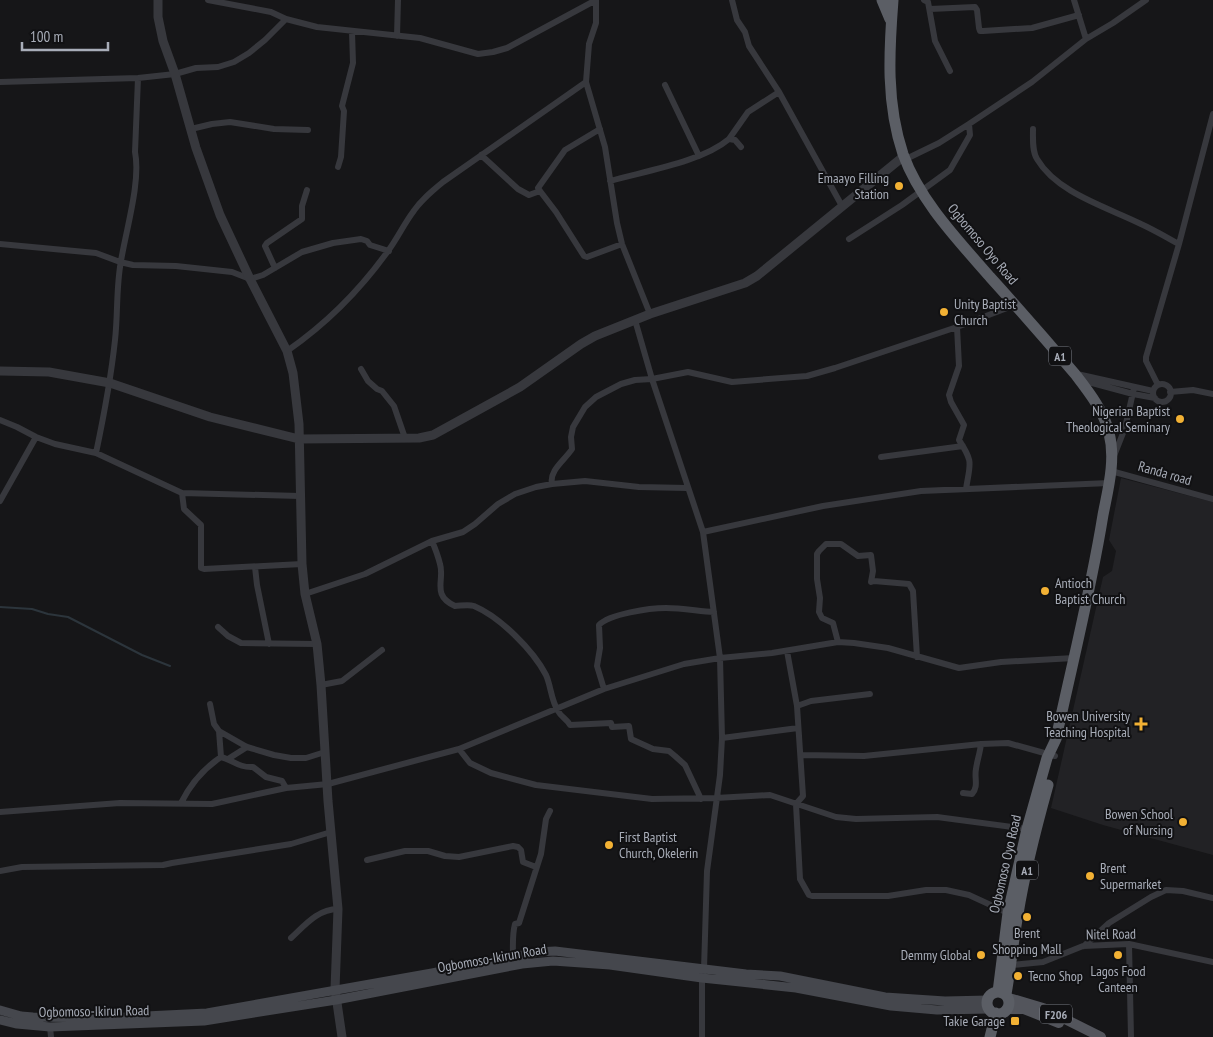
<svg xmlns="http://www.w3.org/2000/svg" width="1213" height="1037" font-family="'PT Sans Narrow',sans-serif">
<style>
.built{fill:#222225}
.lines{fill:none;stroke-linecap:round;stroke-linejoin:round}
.stream{stroke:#2c353c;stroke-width:2}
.minor{stroke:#37383d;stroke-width:6}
.tertiary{stroke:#37383d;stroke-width:9}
.secondary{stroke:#45474d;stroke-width:9}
.primary{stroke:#53555c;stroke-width:10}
.trunk{stroke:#5b5e65;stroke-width:11}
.poi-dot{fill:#f2b134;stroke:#111113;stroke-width:2}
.labels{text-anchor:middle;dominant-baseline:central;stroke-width:4;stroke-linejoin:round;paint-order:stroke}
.shield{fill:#111113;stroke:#7b7e86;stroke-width:1}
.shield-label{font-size:12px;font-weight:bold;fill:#a8adb8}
.poi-label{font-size:14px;fill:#a8adb8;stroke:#111113;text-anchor:end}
.street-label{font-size:14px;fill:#a8adb8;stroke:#111113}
</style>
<rect width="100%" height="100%" fill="#161618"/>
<!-- built -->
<path class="built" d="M1121,478L1213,502V855L1103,825L1051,808L1103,577L1112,571L1116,551L1109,540Z"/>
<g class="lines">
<!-- stream -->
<path class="stream" d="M0,607L32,609L48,614L68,617L142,655L170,666"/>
<!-- minor -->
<path class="minor" d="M208,0L271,12L286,19L317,27L420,38L478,54L493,52L507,48L596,0
M596,0V23L589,44L586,82L605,147L617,223L622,244L650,314
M732,0L737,20L745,32L749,46L779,92L842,206
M924,0L928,2L935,41L950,71
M1074,0L1086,39
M930,9L975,7L977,10L979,28L980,31H983L1032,28L1079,15
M397,36L398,0
M0,82L138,78L175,74L196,68L218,67L234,62L249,53L265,40L286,19
M665,85L699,156
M191,129L212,124L230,122L274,129L308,130
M1033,129C1033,139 1032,151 1037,159C1057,193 1107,207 1141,224C1154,230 1166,237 1179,244
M729,139L748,112L779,92
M481,155L518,189L529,195L540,191
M906,159L939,143L969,124
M338,167L341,157L344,111L342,106L353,63L352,32
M610,181C645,171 702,162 729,139L735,140L741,147
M540,191L556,212L584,256L587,257L622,244
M540,191L538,188L565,150L600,129
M849,239L902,205L950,170L970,135L969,124L1032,82L1086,39L1113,23L1146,0
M0,244L96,253L120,262L133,265L176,266L232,272L250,279L263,275L302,252L333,243L361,239L367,241L370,245L389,251
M275,268L265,246L267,243L302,219V206L307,190
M957,327L959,366L949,395L951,402L964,425L959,440C974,463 970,463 966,489
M287,351C326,324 360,290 388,251C397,239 404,224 413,212C421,200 432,191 443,182L586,82
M361,369L368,381L377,389L382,391L394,406L405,438
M1077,374L1153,391
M1081,380L1133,394L1155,398
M1153 393a9 9 0 1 1 18 0a9 9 0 1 1-18 0Z
M1158,385L1146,361V357L1179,244L1213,114
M1170,392L1193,390L1213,394
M0,420L17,427L36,437L55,444L96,453L182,493L300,496
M96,453C104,415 111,378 115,340C118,314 116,287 121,261C126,230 141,181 135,152L138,78
M1114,456L1125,428L1134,388
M881,457L963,446
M1111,471L1213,499
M552,484C549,470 565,460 572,449L571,437L573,427L585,407L596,397L621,384L635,380L652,379L688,372L732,382L807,376L835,368L957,327L1015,305
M182,493L184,509L201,525V568L204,569L302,564
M0,501L36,437
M703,532L823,506L921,491L1109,483
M432,541C435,548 438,556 440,564C445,580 431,595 455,606C460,606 468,604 474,606C500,617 533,650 546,675C551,686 551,700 558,711C561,717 567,719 570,725L611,723L612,727L629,726L631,739L653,749L669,751L675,756L685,765L701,799
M255,567L257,585L269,644
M305,594L365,574L432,541L463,532L475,524L498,504L515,494L536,487L552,484L585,481L639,487L687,488
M218,627L228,636L241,643L317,644
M838,642L833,623L822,618L819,612L820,598L817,579V554L819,551L826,544H841L858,556L871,555L873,571L871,582L874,581L909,584L913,591L917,657
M787,651L797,706L803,796L796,804L800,879L809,895L812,896H888L926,890H946L969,895L1008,913
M321,685L342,681L382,650
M604,689L597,666L600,648L599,625C609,614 650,608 666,608C682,608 698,611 714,612
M210,704L214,724L219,731L247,747L274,755L291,758H306L325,752
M797,706L811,701L870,694
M722,738L798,728
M459,749L470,763L491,773L536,785L652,799L716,798L770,795L836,817L856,819L937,817L1027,829
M801,755L864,756L981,744L1008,743L1055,756
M221,757C233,760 239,768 253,767L266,777L282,781L286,788
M228,759L247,747
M963,793L972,794C979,786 974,778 976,769C977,761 980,753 981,744
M181,803C191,783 203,769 221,757L219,731
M0,812L120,803L212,804L286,788L328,784L459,749L604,689L684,664L720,658L703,532L652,379L635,320
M367,860L405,851H428L445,856L459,857L513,846L518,847L521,850L523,862L536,867
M0,871L22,867L163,865L172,863L291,844L331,832
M291,938C305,925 318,909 338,909
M1129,944L1131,1037
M1084,946L1109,923L1151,897L1166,890L1183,891L1213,898
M513,957C513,945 512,935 515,924L519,923L541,854L546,819L550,811
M1012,965L1043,962L1083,946L1129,944L1213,962
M50,1027L51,1037
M702,1037V978L704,969L707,871L720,775L722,738L720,658L772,653L838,642L854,643L888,648L959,668L1001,662L1074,658"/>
<!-- tertiary -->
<path class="tertiary" d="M158,0V17L163,41L175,74L196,148L220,215L250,279L287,351L293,373L299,424L302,564L305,594L317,644L321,685L328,801L338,909L335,989L342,1037
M0,371L49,372L110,383L210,417L299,439L419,438L433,435L520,387L581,344L595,336L650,314L745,283L757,276L904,156"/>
<!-- secondary -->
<path class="secondary" d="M0,1010L21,1016L33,1017L105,1018L207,1013L432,973L538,952L555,951L746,974L780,976L885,997L945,1001L988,1000
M0,1020L17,1024L50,1027L204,1021L336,1000L522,964L553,961L610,965L702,978L796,988L891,1006L937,1010L990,1009"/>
<!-- primary -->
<path class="primary" d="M1009,998L1043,1008L1101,1037
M1007,1009H1024L1059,1023"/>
<!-- trunk -->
<path class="trunk" d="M882,0L890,19
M893,0C889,52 886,103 903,154C920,201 958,240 990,277C1019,309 1047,341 1075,374C1088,391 1104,411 1109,433C1116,460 1108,489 1103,515C1091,590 1072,664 1056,739L1047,758L1027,829L1008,913L998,992
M987 1003a11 11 0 1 1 22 0a11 11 0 1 1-22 0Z
M1006,994C1011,967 1013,940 1018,914C1025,870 1036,828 1048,785
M990,1037L996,1013"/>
</g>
<!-- markers -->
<g class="poi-dot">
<circle cx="899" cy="186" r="5"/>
<circle cx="944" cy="312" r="5"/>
<circle cx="1180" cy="419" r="5"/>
<circle cx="1045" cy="591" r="5"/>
<path d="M1138.5 716.5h5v5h5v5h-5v5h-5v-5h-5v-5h5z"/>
<circle cx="1183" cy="822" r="5"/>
<circle cx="609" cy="845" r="5"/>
<circle cx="1090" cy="876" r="5"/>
<circle cx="1027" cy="917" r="5"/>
<circle cx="981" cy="955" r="5"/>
<circle cx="1118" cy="955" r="5"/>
<circle cx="1018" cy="976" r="5"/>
<rect x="1010" y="1016" width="10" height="10" rx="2.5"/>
</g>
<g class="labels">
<!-- shield labels -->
<g class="shield">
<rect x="1049" y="346.5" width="22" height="19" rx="4"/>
<rect x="1016" y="860.5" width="22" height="19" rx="4"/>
<rect x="1040" y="1004.5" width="32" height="19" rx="4"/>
</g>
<g class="shield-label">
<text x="1060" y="356">A1</text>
<text x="1027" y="870">A1</text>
<text x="1056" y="1014">F206</text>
</g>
<!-- poi labels -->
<g class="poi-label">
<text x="889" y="178">Emaayo Filling<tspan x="889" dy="16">Station</tspan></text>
<text x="954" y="304" text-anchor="start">Unity Baptist<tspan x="954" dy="16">Church</tspan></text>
<text x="1170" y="411">Nigerian Baptist<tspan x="1170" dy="16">Theological Seminary</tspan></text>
<text x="1055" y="583" text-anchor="start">Antioch<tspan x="1055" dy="16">Baptist Church</tspan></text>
<text x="1130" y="716">Bowen University<tspan x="1130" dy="16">Teaching Hospital</tspan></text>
<text x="1173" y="814">Bowen School<tspan x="1173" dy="16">of Nursing</tspan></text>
<text x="619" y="837" text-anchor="start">First Baptist<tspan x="619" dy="16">Church, Okelerin</tspan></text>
<text x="1100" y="868" text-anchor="start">Brent<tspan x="1100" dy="16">Supermarket</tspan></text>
<text x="1027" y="933" text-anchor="middle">Brent<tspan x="1027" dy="16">Shopping Mall</tspan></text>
<text x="971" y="955">Demmy Global</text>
<text x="1118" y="971" text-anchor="middle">Lagos Food<tspan x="1118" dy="16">Canteen</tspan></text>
<text x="1028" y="976" text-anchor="start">Tecno Shop</text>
<text x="1005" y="1021">Takie Garage</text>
</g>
<!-- street labels -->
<g class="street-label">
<text transform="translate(983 244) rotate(50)">Ogbomoso Oyo Road</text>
<text transform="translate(1165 473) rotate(16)">Randa road</text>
<text transform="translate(1005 864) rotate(-77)">Ogbomoso Oyo Road</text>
<text transform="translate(1111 934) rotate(-1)">Nitel Road</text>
<text transform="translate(492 958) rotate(-10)">Ogbomoso-Ikirun Road</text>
<text transform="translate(94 1011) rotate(-1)">Ogbomoso-Ikirun Road</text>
</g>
</g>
<!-- scale -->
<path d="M22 42v8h86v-8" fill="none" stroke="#a8adb8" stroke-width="2.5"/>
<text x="30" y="42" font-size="15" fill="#a8adb8" stroke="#111113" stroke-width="4" paint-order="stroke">100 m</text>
</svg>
